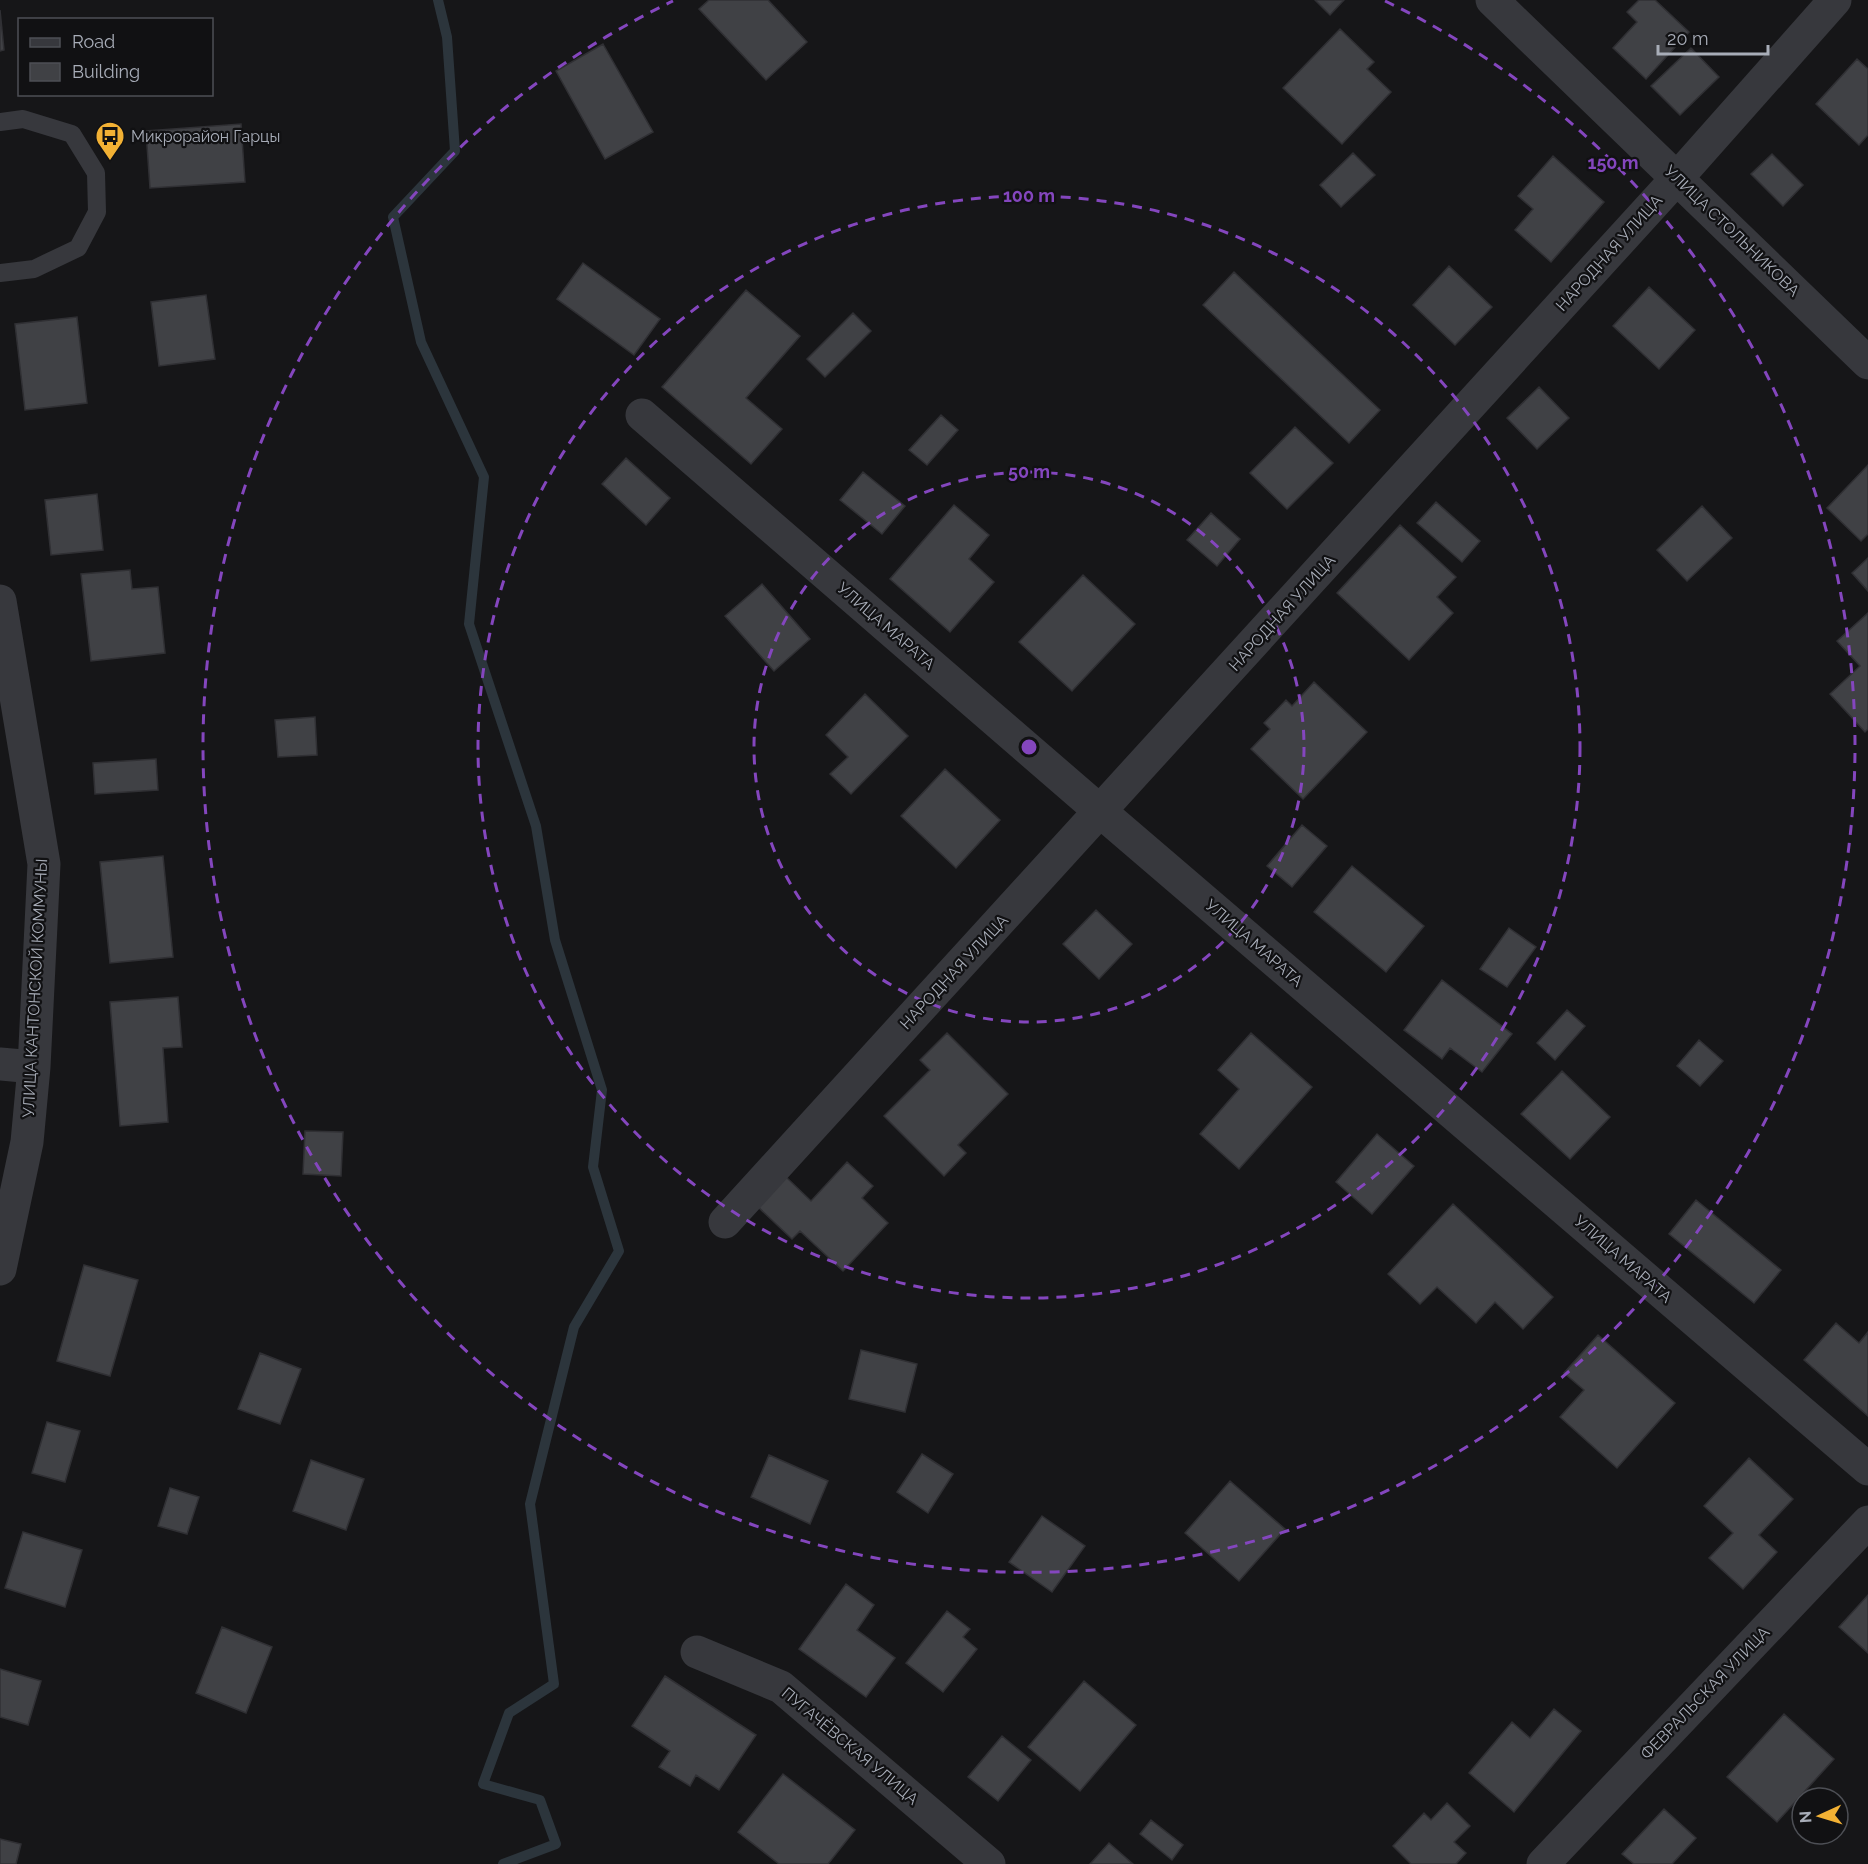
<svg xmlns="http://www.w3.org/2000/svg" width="1868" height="1864" font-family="Raleway,sans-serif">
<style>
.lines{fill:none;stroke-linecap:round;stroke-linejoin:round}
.stream{stroke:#2c353c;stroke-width:10}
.building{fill:#404145;stroke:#303034;stroke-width:1.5}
.lane{stroke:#37383d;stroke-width:18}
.street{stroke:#37383d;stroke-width:33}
.ring{fill:none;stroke:#8446be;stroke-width:3;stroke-dasharray:10 8}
.labels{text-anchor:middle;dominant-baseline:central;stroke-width:4.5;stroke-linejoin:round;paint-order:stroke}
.poi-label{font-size:16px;fill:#a8adb8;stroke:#111113;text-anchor:start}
.street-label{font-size:16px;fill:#a8adb8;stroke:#111113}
.centre{fill:#8446be;stroke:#111113;stroke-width:3}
.ring-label{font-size:18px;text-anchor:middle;font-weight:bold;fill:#8446be;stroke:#111113;stroke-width:4.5;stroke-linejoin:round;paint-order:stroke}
</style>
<rect width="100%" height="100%" fill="#161618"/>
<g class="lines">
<!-- stream -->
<path class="stream" d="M438,0L447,37L455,151L393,217L421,342L484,477L469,624L536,826L555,940L602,1090L593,1167L619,1251L574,1327L530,1504L554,1684L509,1713L483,1784L540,1800L556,1844L503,1864"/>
</g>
<!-- building -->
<path class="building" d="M709,0H768L807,42L766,80L699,9Z
M1315,0H1344L1330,15Z
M1639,0H1655L1689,32L1646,79L1613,48L1637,22L1627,12Z
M0,10L4,50L0,51Z
M1340,29L1374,62L1367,69L1391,92L1342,144L1283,88Z
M603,44L653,132L605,159L556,71Z
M1691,48L1719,77L1680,115L1651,86Z
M1857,59L1868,69V135L1859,145L1816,104Z
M241,124L245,182L150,188L146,131Z
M1353,153L1375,175L1341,207L1320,185Z
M1772,154L1803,185L1783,206L1751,174Z
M1553,156L1604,202L1551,262L1515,230L1533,209L1518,196Z
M583,263L660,319L634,355L557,299Z
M1449,266L1492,307L1455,345L1413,305Z
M1234,272L1380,410L1349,443L1203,305Z
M1649,287L1695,330L1659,369L1613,326Z
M746,290L800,336L746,398L782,429L751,464L662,387Z
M206,295L215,359L159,366L151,302Z
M853,313L871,331L825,377L807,359Z
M77,317L87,403L25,410L15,324Z
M1539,387L1569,418L1537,449L1507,418Z
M941,415L958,430L927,465L909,450Z
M1295,427L1333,463L1287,509L1250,473Z
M626,458L670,498L646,525L602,484Z
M1868,465V534L1861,541L1827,508Z
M863,472L905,506L882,534L840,500Z
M97,494L103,550L51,555L45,500Z
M1436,502L1480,541L1462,562L1417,523Z
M954,505L989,535L969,559L994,582L950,632L890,579Z
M1702,506L1732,538L1687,581L1657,550Z
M1211,513L1240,539L1217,566L1187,540Z
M1400,525L1456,577L1437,597L1453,613L1409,660L1337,593Z
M1868,558V591L1852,573Z
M130,570L132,589L158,587L165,653L91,661L81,574Z
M1083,575L1135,624L1072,691L1019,642Z
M762,584L810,639L774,671L725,616Z
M1868,613V729L1865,732L1830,694L1860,666L1837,641Z
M1314,682L1367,732L1303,799L1251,749L1270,729L1264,723L1286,700L1292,706Z
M865,694L908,736L851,794L830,774L848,757L826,735Z
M315,717L317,755L278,757L275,720Z
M156,759L158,790L95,794L93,763Z
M945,769L1000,820L956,868L901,816Z
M1302,825L1327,846L1292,887L1267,866Z
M163,856L173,957L110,963L100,862Z
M1352,866L1424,926L1386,972L1314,912Z
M1096,910L1132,944L1099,979L1063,944Z
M1509,928L1536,947L1507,987L1480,969Z
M1442,980L1512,1034L1482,1072L1450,1048L1442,1059L1404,1030Z
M178,997L182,1047L163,1048L168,1122L120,1126L110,1002Z
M1567,1010L1585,1026L1555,1060L1537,1043Z
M947,1033L1008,1094L958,1145L966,1153L944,1176L884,1116L930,1070L920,1060Z
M1251,1033L1312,1087L1239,1169L1200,1134L1239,1089L1218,1070Z
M1699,1040L1723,1061L1700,1086L1677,1066Z
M1562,1071L1610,1117L1570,1159L1521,1114Z
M305,1131L343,1132L341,1176L303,1174Z
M1377,1134L1414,1166L1372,1214L1336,1182Z
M847,1162L873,1186L862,1198L888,1223L843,1271L800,1231L792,1239L757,1206L785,1176L811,1201Z
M1696,1200L1781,1270L1754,1303L1669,1234Z
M1453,1204L1553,1297L1523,1329L1495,1302L1476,1323L1437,1287L1420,1304L1388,1274Z
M84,1265L138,1280L110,1376L57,1361Z
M1836,1323L1859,1343L1868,1332V1416L1804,1360Z
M1598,1335L1675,1403L1617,1468L1560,1417L1584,1390L1564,1373Z
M861,1350L917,1364L905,1412L849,1399Z
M260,1353L301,1369L280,1424L238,1409Z
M47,1422L80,1431L65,1482L32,1473Z
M922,1454L953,1474L928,1513L897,1492Z
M769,1455L828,1481L810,1524L751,1497Z
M1749,1458L1793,1499L1759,1535L1777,1552L1743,1589L1709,1558L1733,1533L1704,1506Z
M311,1460L364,1479L346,1530L293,1511Z
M1230,1481L1285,1529L1239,1581L1185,1533Z
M170,1488L199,1497L187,1534L158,1526Z
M1042,1516L1085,1546L1052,1592L1009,1562Z
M23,1532L82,1550L65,1607L5,1588Z
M846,1584L874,1605L857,1630L895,1658L866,1697L799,1649Z
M1868,1595V1653L1839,1627Z
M947,1611L970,1629L963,1637L977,1649L943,1692L906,1663Z
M222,1627L272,1647L246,1713L196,1693Z
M0,1669L41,1681L28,1725L0,1717Z
M665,1676L756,1735L719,1790L696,1775L690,1786L659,1767L670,1751L632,1726Z
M1084,1681L1136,1725L1080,1791L1028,1747Z
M1554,1709L1581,1731L1514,1812L1469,1773L1512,1722L1530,1738Z
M1784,1714L1834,1759L1777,1822L1727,1777Z
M1002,1736L1031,1760L998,1801L968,1777Z
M783,1774L855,1830L828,1864H779L738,1832Z
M1447,1803L1470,1826L1454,1842L1466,1853L1456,1864H1411L1393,1846L1424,1813L1431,1820Z
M1664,1809L1696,1838L1672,1864H1634L1622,1854Z
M1151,1820L1183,1845L1172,1860L1140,1834Z
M0,1839L21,1844L16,1864H0Z
M1109,1843L1133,1864H1090Z"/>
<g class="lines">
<!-- lane -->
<path class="lane" d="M0,122L23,119L72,134L96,173L97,212L78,248L34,269L0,273"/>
<!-- street -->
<path class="street" d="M1492,0L1868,363
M642,415L1101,812L1868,1469
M0,601L44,864L34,1067L27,1142L0,1269
M0,1064L34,1067
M725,1222L1678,177L1835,0
M697,1652L781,1687L989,1864
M1543,1864L1868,1522"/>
</g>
<!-- distance rings -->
<g class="ring">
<circle cx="1029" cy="747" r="275"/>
<circle cx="1029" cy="747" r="551"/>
<path d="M1385 1A826 826 0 1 1 673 1"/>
</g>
<!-- icons -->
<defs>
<g id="bus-pin" transform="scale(1.5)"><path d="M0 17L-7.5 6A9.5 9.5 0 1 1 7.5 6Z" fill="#f2b134" stroke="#111113"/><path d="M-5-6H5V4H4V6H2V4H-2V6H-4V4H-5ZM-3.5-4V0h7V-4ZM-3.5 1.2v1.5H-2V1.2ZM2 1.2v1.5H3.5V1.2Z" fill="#111"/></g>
</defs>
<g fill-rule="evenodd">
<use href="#bus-pin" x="110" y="136"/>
</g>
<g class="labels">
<!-- poi labels -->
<g class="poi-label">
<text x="131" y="136">Микрорайон Гарцы</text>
</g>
<!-- street labels -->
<g class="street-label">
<text transform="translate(1732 231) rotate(44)">УЛИЦА СТОЛЬНИКОВА</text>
<text transform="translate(1609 253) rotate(-48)">НАРОДНАЯ УЛИЦА</text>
<text transform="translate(1282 613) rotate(-48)">НАРОДНАЯ УЛИЦА</text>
<text transform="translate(886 626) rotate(41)">УЛИЦА МАРАТА</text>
<text transform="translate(1254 943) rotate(41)">УЛИЦА МАРАТА</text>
<text transform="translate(954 972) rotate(-47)">НАРОДНАЯ УЛИЦА</text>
<text transform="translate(35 988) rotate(-87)">УЛИЦА КАНТОНСКОЙ КОММУНЫ</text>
<text transform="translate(1623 1259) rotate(41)">УЛИЦА МАРАТА</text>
<text transform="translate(1705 1693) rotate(-46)">ФЕВРАЛЬСКАЯ УЛИЦА</text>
<text transform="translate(850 1746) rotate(40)">ПУГАЧЁВСКАЯ УЛИЦА</text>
</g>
</g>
<circle cx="1029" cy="747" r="9" class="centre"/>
<g class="ring-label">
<text x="1613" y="169">150 m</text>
<text x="1029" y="202">100 m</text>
<text x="1029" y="478">50 m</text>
</g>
<!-- legend -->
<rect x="18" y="18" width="195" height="78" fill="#111113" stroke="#4d4f55" stroke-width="1.5"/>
<rect x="30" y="38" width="30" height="9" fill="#37383d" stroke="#4d4f55" stroke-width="1.5"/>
<text x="72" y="48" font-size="18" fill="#a8adb8">Road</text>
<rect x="30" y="63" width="30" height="18" fill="#404145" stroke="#4d4f55" stroke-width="1.5"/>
<text x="72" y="78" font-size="18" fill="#a8adb8">Building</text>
<!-- north arrow -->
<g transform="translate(1820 1816) rotate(266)"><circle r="28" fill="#111113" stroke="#4d4f55" stroke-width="1.5"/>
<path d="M0-4.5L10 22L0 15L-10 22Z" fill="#f2b134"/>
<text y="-9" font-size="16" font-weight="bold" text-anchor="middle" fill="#a8adb8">N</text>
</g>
<!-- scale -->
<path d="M1658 45v9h110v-9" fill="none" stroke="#a8adb8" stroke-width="3"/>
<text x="1667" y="45" font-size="18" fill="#a8adb8" stroke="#111113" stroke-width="4.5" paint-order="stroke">20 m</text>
</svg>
